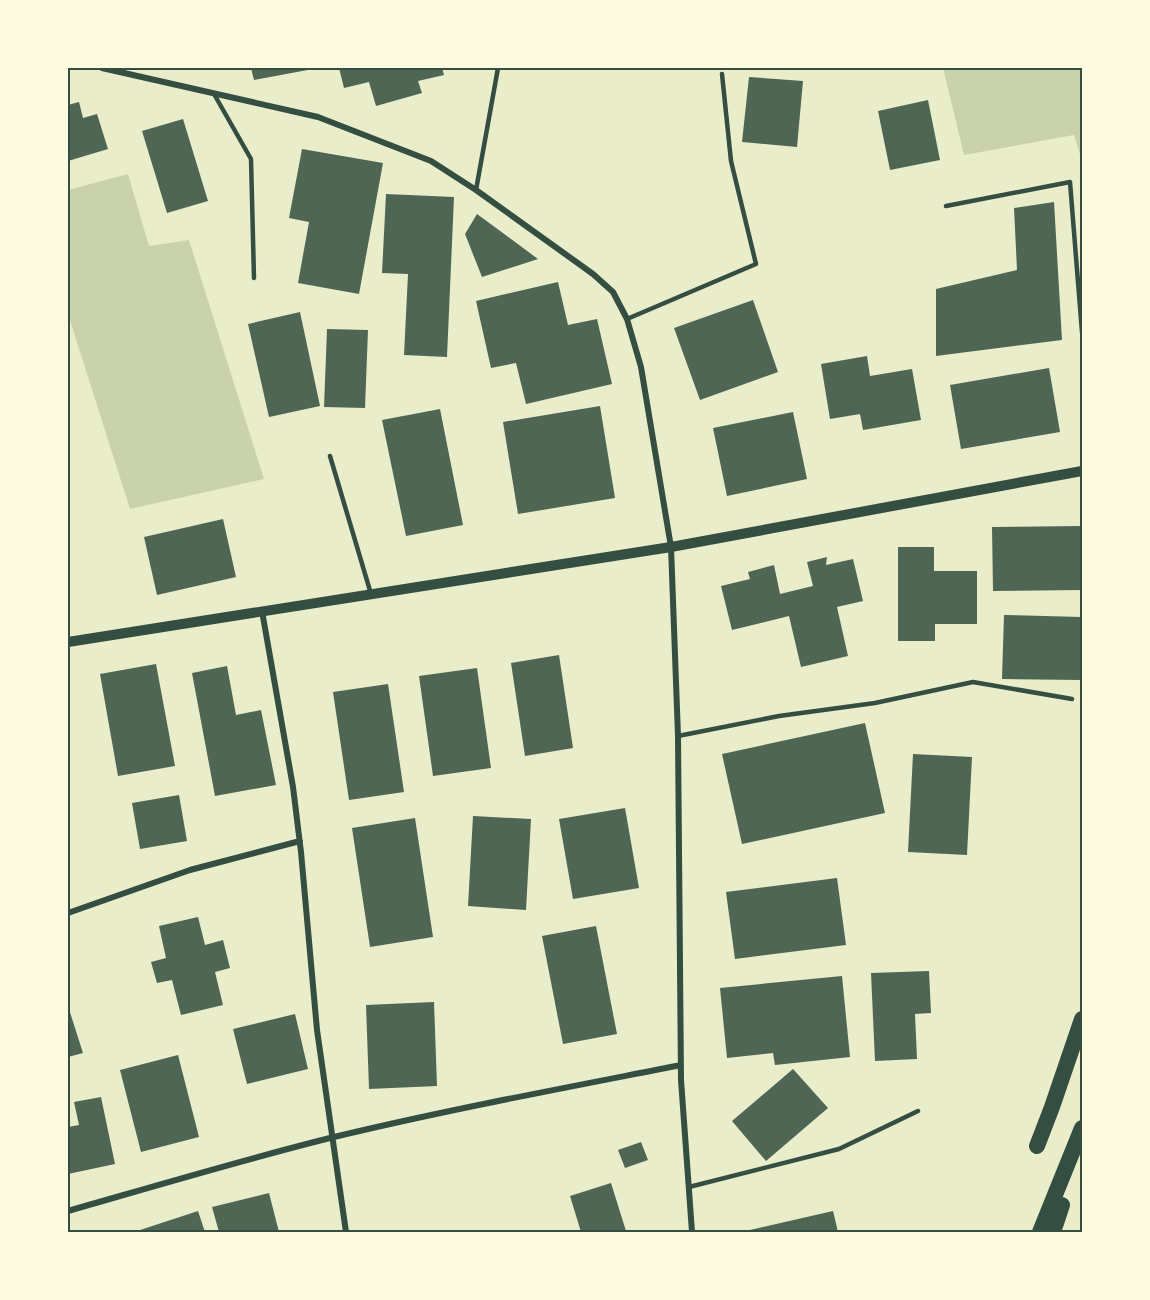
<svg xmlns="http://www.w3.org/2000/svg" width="1150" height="1300" font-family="'Varela Round',sans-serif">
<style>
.green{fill:#cad2ad}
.building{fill:#4f6655}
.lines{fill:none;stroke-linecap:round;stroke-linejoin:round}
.service{stroke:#344e41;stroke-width:4.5}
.minor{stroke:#344e41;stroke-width:6}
.tertiary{stroke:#344e41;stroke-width:10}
.trunk{stroke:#344e41;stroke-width:16}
.neatline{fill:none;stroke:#344e41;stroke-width:2}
</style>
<rect width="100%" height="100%" fill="#e9edc9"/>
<!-- green -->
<path class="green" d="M943,68H1082V161L1074,135L964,155Z
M128,174L149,246L189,240L264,479L130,509L68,314V190Z"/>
<!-- building -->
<path class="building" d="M251,68H312L313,69L254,80Z
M339,68H442L444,75L418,81L422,93L376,106L369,82L344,88Z
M749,77L803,81L797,147L742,142Z
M928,100L940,160L890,170L878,111Z
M79,102L83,118L97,114L108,149L68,161V105Z
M183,119L208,201L167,213L142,131Z
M302,149L383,163L359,294L298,283L309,222L289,218Z
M386,194L454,197L447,357L404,355L408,274L382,273Z
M1054,202L1062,340L936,356V289L1017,270L1014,208Z
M477,214L538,259L482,277L465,234Z
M558,282L568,325L597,319L612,384L526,404L516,363L491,368L476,301Z
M753,300L778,372L700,400L674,328Z
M300,312L320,406L269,417L248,324Z
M327,329L368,330L365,408L324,407Z
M867,356L870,376L912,369L921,420L863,430L860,414L830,419L821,364Z
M1049,368L1060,432L961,449L950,385Z
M600,406L615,498L518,514L503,422Z
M440,409L463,525L406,536L382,420Z
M793,412L807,479L727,496L713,428Z
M223,519L236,577L157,595L144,537Z
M1082,526V590L993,591L992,527Z
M898,547H934V571H977V624H935V641H898Z
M827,557L826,565L853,559L863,601L837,607L848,656L801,667L789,616L732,630L721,586L750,579L748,572L774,565L780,594L813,586L807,562Z
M1004,615L1082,617V680L1002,679Z
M559,655L573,748L525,756L511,663Z
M156,664L175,766L118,776L100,674Z
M227,666L236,715L261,710L276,785L215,796L192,673Z
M477,668L491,768L433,776L419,676Z
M388,684L404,792L349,800L333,692Z
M865,723L885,813L742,844L722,754Z
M913,754L972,757L967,855L908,852Z
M179,795L187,841L140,849L132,803Z
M625,808L639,888L573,899L559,819Z
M473,816L531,819L526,910L468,906Z
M415,818L433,937L370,947L352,828Z
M837,878L846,945L735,959L726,892Z
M198,917L205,945L223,940L230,968L215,972L223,1005L181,1015L172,980L157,983L151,962L166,958L159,926Z
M596,926L617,1034L563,1044L542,936Z
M929,971L931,1013L915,1014L917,1059L875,1061L871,973Z
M842,976L850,1057L775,1065L773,1053L727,1058L720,988Z
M434,1002L437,1086L369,1089L366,1005Z
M68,1006L83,1053L68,1057Z
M295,1014L308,1069L247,1084L233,1029Z
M178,1055L199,1137L141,1152L120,1070Z
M793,1069L828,1108L766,1161L732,1121Z
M101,1097L115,1164L68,1174V1127L79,1125L74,1102Z
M641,1142L648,1160L625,1168L618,1150Z
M611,1183L626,1231L622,1232H581L570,1196Z
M269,1193L279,1232H219L212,1207Z
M198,1211L205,1232H134Z
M833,1211L838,1232H741Z"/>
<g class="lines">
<!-- service -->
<path class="service" d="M214,94L251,159L254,278
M476,190L498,68
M946,206L1070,182L1082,332
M627,319L756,264L731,161L722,74
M330,456L371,594
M678,736L779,716L875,703L973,682L1072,699
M689,1187L839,1149L918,1111"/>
<!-- minor -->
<path class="minor" d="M102,68L318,117L431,161L476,190L593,274L613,292L627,319L641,367L671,547L678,736L681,1080L692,1232
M262,611L293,787L301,852L317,1030L346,1232
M68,913L190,870L300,841
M68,1211C155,1186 242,1160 330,1138C446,1110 564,1088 681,1065"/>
<!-- tertiary -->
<path class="tertiary" d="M68,642L671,547L1082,471"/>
<!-- trunk -->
<path class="trunk" d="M1037,1146L1052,1107L1082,1019
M1040,1232L1082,1128
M1053,1232L1062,1205"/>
</g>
<!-- border -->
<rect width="1150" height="1300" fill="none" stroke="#fefae0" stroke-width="138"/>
<rect x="69" y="69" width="1012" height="1162" class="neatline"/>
</svg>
